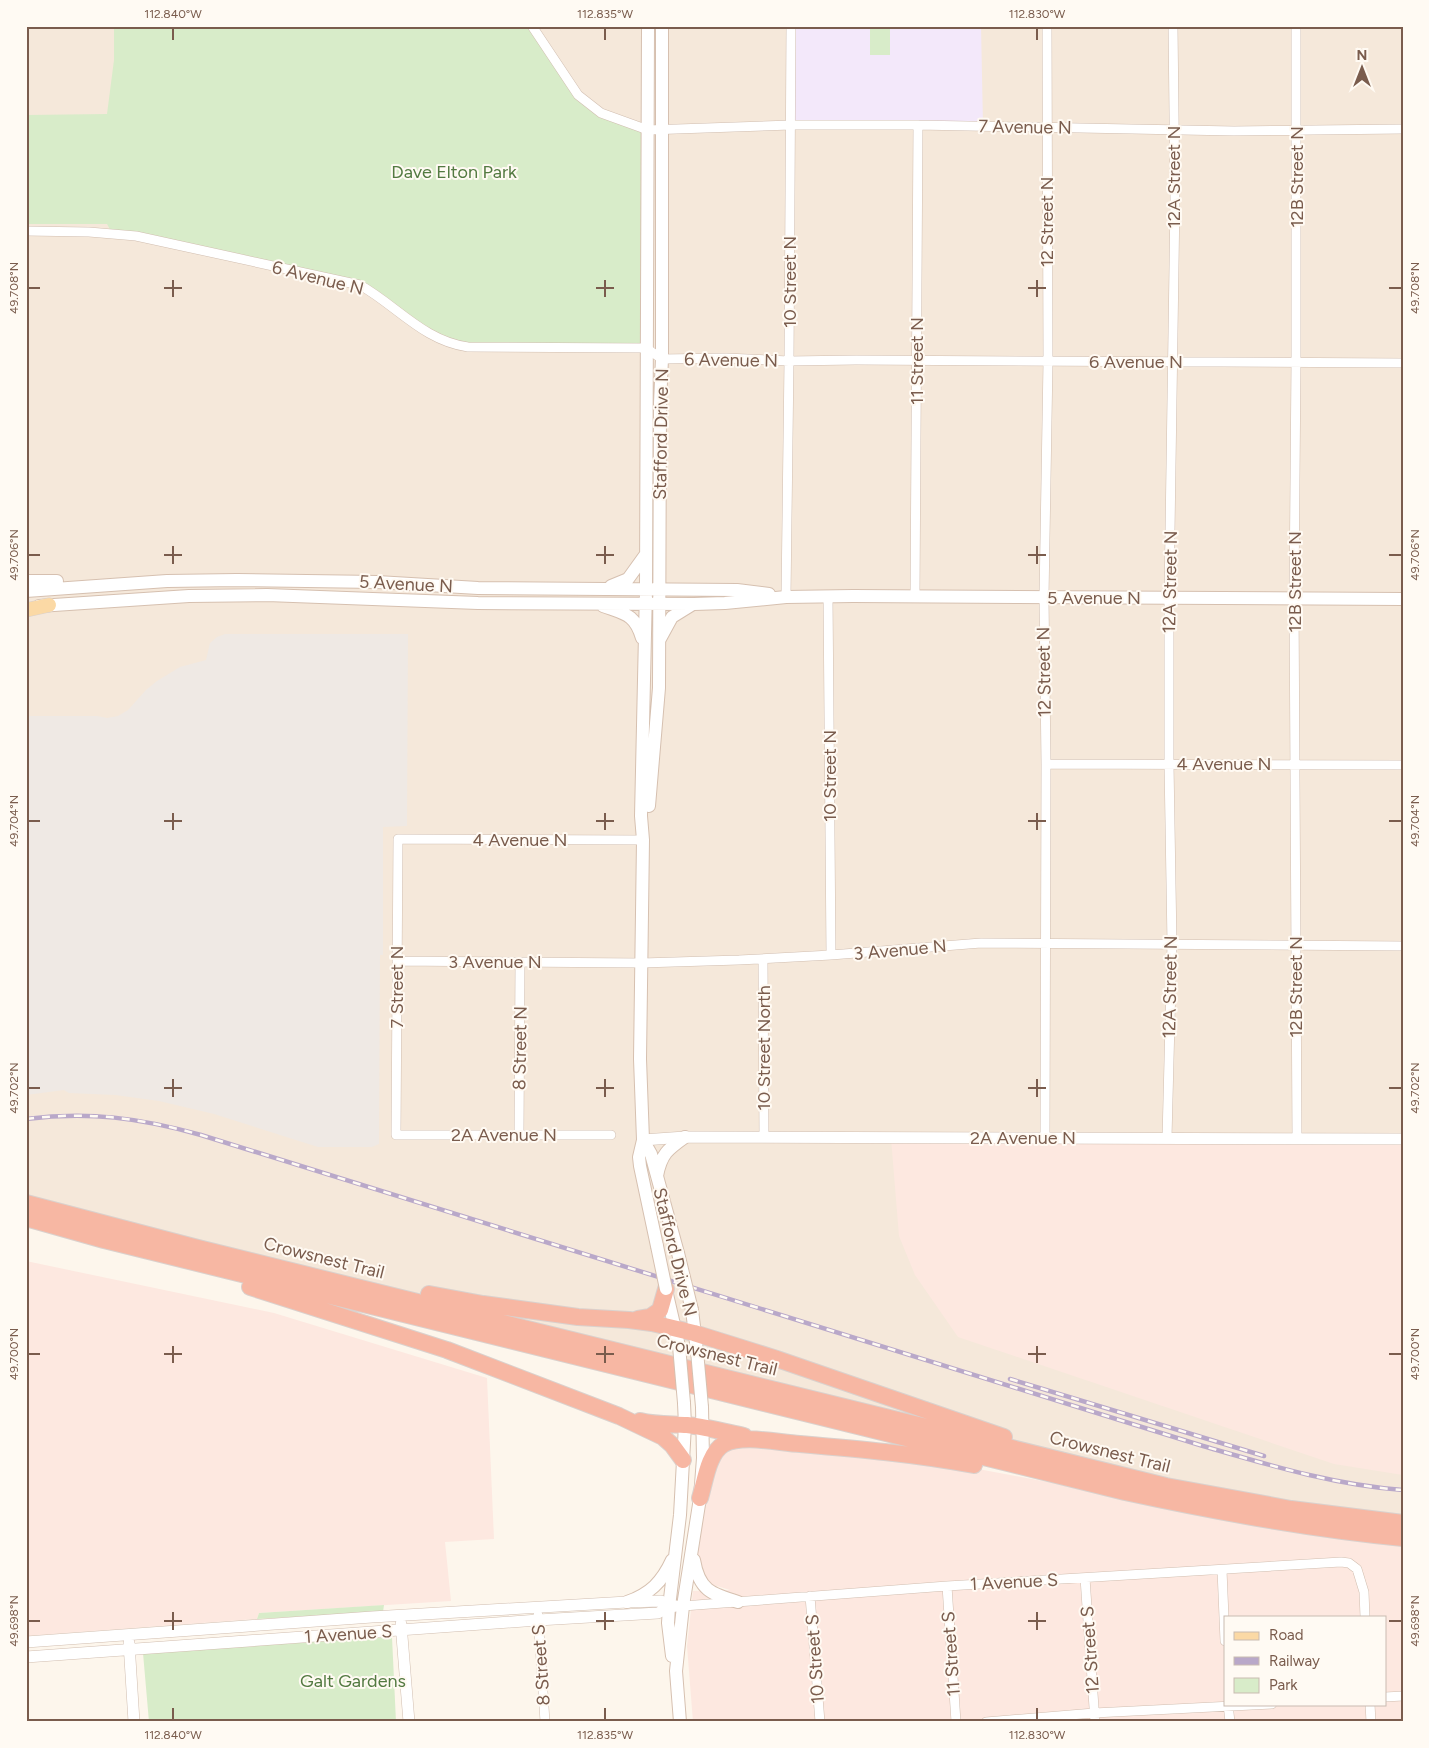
<svg xmlns="http://www.w3.org/2000/svg" width="1429" height="1748" font-family="Figtree,sans-serif">
<style>
.residential{fill:#f5e8da}
.commercial{fill:#fde8e0;fill-rule:evenodd}
.industrial{fill:#efe9e4}
.education{fill:#f3e8fa}
.green{fill:#d8ecc9}
.lines{fill:none;stroke-linecap:round;stroke-linejoin:round}
.minor-casing{stroke:#d1beb0;stroke-width:10}
.tertiary-casing{stroke:#d1beb0;stroke-width:12}
.secondary-casing{stroke:#d6c0b0;stroke-width:14}
.primary-casing{stroke:#dad1cd;stroke-width:15}
.motorway-casing{stroke:#dad1cd;stroke-width:18}
.minor{stroke:#fff;stroke-width:9}
.tertiary{stroke:#fff;stroke-width:11}
.secondary{stroke:#fff;stroke-width:12}
.primary{stroke:#fbd9a5;stroke-width:14}
.motorway{stroke:#f7b7a3;stroke-width:16}
.rail-casing{stroke:#b9a8c9;stroke-width:4.5}
.rail{stroke:#fffaf3;stroke-width:2.5;stroke-dasharray:8;stroke-linecap:butt}
.secondary-bridge-casing{stroke:#d6c0b0;stroke-width:14;stroke-linecap:butt}
.secondary-bridge{stroke:#fff;stroke-width:12}
.ticks{fill:none;stroke:#7a5c4d;stroke-width:2}
.labels{text-anchor:middle;dominant-baseline:central;stroke-width:4;stroke-linejoin:round;paint-order:stroke}
.street-label{font-size:18px;fill:#7a5c4d;stroke:#fffaf3}
.park-label{font-size:18px;fill:#537a41;stroke:#fffaf3}
.neatline{fill:none;stroke:#7a5c4d;stroke-width:2}
.ticks-label{font-size:12px;text-anchor:middle;fill:#7a5c4d}
</style>
<rect width="100%" height="100%" fill="#fdf6ec"/>
<!-- residential -->
<path class="residential" d="M26,26H1403V1523L1291,1509L26,1203Z"/>
<!-- commercial -->
<path class="commercial" d="M891,1138L1403,1139V1475L1334,1464L958,1337L915,1275L899,1236Z
M26,1261L274,1313L487,1378L494,1539L445,1542L451,1601L259,1613L257,1619L26,1636Z
M732,1443L957,1465L1053,1483L1103,1495L1163,1506L1403,1544V1722H693L687,1646L693,1591L730,1590L707,1583L696,1557L712,1468ZM1225,1617H1385V1704H1225Z"/>
<!-- industrial -->
<path class="industrial" d="M225,634H408L407,826L383,827V955H380L379,1144L372,1147H318L214,1114L159,1101L115,1095L69,1093L64,1090L26,1095V716H97L107,718L118,716L128,710L146,690L157,681L180,667L206,660L210,643L217,637Z"/>
<!-- education -->
<path class="education" d="M791,26H981L983,126L791,125Z"/>
<!-- green -->
<path class="green" d="M114,26H532L578,95L601,113L648,130L646,348L478,347L440,340L360,285L112,233L107,224H26V115L107,114L114,60Z
M870,26H890V55H870Z
M384,1605L383,1612L257,1619L259,1613Z
M392,1637L396,1722H149L143,1653Z"/>
<g class="lines">
<!-- minor casing -->
<g class="minor-casing">
<path id="minor" d="M532,26L578,95L601,113L648,130L791,125H918L1234,131L1403,129
M1296,26V362L1294,598L1297,1138
M26,231L89,232L136,236L360,285C397,306 424,341 468,347L646,348L662,359L726,358L789,361L856,360L1403,363
M828,596L831,955
M915,596L918,125
M786,597L789,361L791,26
M1046,764L1403,765
M763,959L764,1137
M397,961L642,963L739,960L831,955L981,943L1403,946
M519,1135L520,962
M611,1135H396L398,839L643,840
M1045,1138L1046,764L1044,597L1048,362L1047,26
M1167,1138L1172,944L1169,764V598L1175,200L1173,26
M1222,1570L1225,1641
M1085,1578L1095,1722
M947,1586L956,1722
M810,1596L820,1722
M683,1606L947,1586L1341,1562L1349,1563L1357,1569L1364,1592L1365,1617
M538,1615L545,1722
M1385,1697L1403,1696
M1228,1704L1230,1722
M1370,1704L1371,1722
M986,1722L1094,1713L1272,1704"/>
</g>
<!-- tertiary casing -->
<g class="tertiary-casing">
<path id="tertiary" d="M643,1140L685,1137L1403,1139
M401,1624L409,1722
M26,1642L372,1617L627,1602L661,1601L669,1607
M129,1643L134,1722
M26,1657L538,1620L658,1613L669,1607L676,1606"/>
</g>
<!-- secondary casing -->
<g class="secondary-casing">
<path id="secondary" d="M648,26L646,589L641,816L643,840L640,1059L643,1140L639,1157L640,1166L657,1246
M26,581H57
M611,586L628,579L646,554
M26,591L167,581L237,580L377,582L478,588L737,590L769,594
M39,606L189,596L267,595L478,603L694,604L725,603L786,597L853,596L1403,599
M603,606C625,614 635,614 642,638
M660,639L672,617L693,604
M649,806L659,688L660,403L662,359V26
M643,1140L651,1154L678,1253
M657,1176C661,1154 668,1149 685,1137
M666,1290L679,1346
M692,1310L697,1351
M694,1560C699,1590 711,1594 738,1602
M627,1602C650,1594 662,1582 672,1560
M672,1656L668,1623L669,1607L680,1515L685,1425L684,1403
M680,1722L676,1671L683,1606L700,1498L703,1458L702,1407"/>
</g>
<!-- primary casing -->
<g class="primary-casing">
<path id="primary" d="M26,610L49,605"/>
</g>
<!-- motorway casing -->
<g class="motorway-casing">
<path id="motorway" d="M26,1203L198,1248L1166,1486L1291,1509L1403,1523
M26,1218L104,1240L1125,1492C1217,1512 1309,1529 1403,1538
M250,1287L447,1350L619,1416L663,1437L672,1445L683,1460
M429,1294L483,1304L578,1317L629,1320L652,1323L694,1333L777,1359L1004,1437
M638,1319L650,1317L660,1310L666,1289
M640,1421C656,1425 671,1424 687,1425C706,1427 725,1432 744,1436
M700,1498C705,1482 708,1453 724,1444C743,1434 779,1443 800,1444C858,1449 916,1454 974,1465"/>
</g>
<!-- minor -->
<use href="#minor" class="minor"/>
<!-- tertiary -->
<use href="#tertiary" class="tertiary"/>
<!-- secondary -->
<use href="#secondary" class="secondary"/>
<!-- primary -->
<use href="#primary" class="primary"/>
<!-- motorway -->
<use href="#motorway" class="motorway"/>
<!-- rail casing -->
<g class="rail-casing">
<path id="rail" d="M26,1119C89,1111 140,1118 201,1135L1203,1446C1269,1465 1334,1485 1403,1490
M1010,1379L1264,1456"/>
</g>
<!-- rail -->
<use href="#rail" class="rail"/>
<!-- secondary-bridge casing -->
<g class="secondary-bridge-casing">
<path id="secondary-bridge" d="M657,1246L666,1289
M678,1253L692,1310
M679,1346L684,1403
M697,1351L702,1407"/>
</g>
<!-- secondary-bridge -->
<use href="#secondary-bridge" class="secondary-bridge"/>
</g>
<!-- ticks -->
<path class="ticks" d="M173,28V40M605,28V40M1037,28V40M173,280V297M605,280V297M1037,280V297M28,288H40M164,288H182M596,288H614M1028,288H1046M1389,288H1402M173,546V564M605,546V564M1037,546V564M28,555H40M164,555H182M596,555H614M1028,555H1046M1389,555H1402M173,813V830M605,813V830M1037,813V830M28,821H40M164,821H182M596,821H614M1028,821H1046M1389,821H1402M173,1079V1097M605,1079V1097M1037,1079V1097M28,1088H40M164,1088H182M596,1088H614M1028,1088H1046M1389,1088H1402M173,1346V1363M605,1346V1363M1037,1346V1363M28,1354H40M164,1354H182M596,1354H614M1028,1354H1046M1389,1354H1402M173,1612V1630M605,1612V1630M1037,1612V1630M28,1621H40M164,1621H182M596,1621H614M1028,1621H1046M1389,1621H1402M173,1708V1720M605,1708V1720M1037,1708V1720"/>
<g class="labels">
<!-- street labels -->
<g class="street-label">
<text transform="translate(1025 127) rotate(1)">7 Avenue N</text>
<text transform="translate(1174 177) rotate(-90)">12A Street N</text>
<text transform="translate(1297 177) rotate(-90)">12B Street N</text>
<text transform="translate(1047 222) rotate(-90)">12 Street N</text>
<text transform="translate(318 278) rotate(14)">6 Avenue N</text>
<text transform="translate(790 282) rotate(-90)">10 Street N</text>
<text transform="translate(731 360) rotate(1)">6 Avenue N</text>
<text transform="translate(917 361) rotate(-90)">11 Street N</text>
<text x="1136" y="362">6 Avenue N</text>
<text transform="translate(661 434) rotate(-89)">Stafford Drive N</text>
<text transform="translate(1170 582) rotate(-89)">12A Street N</text>
<text transform="translate(1295 582) rotate(-90)">12B Street N</text>
<text transform="translate(406 584) rotate(3)">5 Avenue N</text>
<text x="1094" y="598">5 Avenue N</text>
<text transform="translate(1044 672) rotate(-91)">12 Street N</text>
<text x="1224" y="764">4 Avenue N</text>
<text transform="translate(830 776) rotate(-90)">10 Street N</text>
<text x="520" y="840">4 Avenue N</text>
<text transform="translate(900 950) rotate(-5)">3 Avenue N</text>
<text x="495" y="962">3 Avenue N</text>
<text transform="translate(397 987) rotate(-90)">7 Street N</text>
<text transform="translate(1170 987) rotate(-89)">12A Street N</text>
<text transform="translate(1296 987) rotate(-90)">12B Street N</text>
<text transform="translate(520 1048) rotate(-89)">8 Street N</text>
<text transform="translate(764 1048) rotate(-90)">10 Street North</text>
<text x="504" y="1135">2A Avenue N</text>
<text x="1023" y="1138">2A Avenue N</text>
<text transform="translate(675 1252) rotate(76)">Stafford Drive N</text>
<text transform="translate(324 1258) rotate(14)">Crowsnest Trail</text>
<text transform="translate(717 1355) rotate(14)">Crowsnest Trail</text>
<text transform="translate(1110 1452) rotate(14)">Crowsnest Trail</text>
<text transform="translate(1014 1582) rotate(-3)">1 Avenue S</text>
<text transform="translate(348 1634) rotate(-4)">1 Avenue S</text>
<text transform="translate(1090 1650) rotate(-94)">12 Street S</text>
<text transform="translate(951 1654) rotate(-94)">11 Street S</text>
<text transform="translate(815 1659) rotate(-94)">10 Street S</text>
<text transform="translate(541 1665) rotate(-94)">8 Street S</text>
</g>
<!-- park labels -->
<g class="park-label">
<text x="454" y="172">Dave Elton Park</text>
<text x="353" y="1681">Galt Gardens</text>
</g>
</g>
<!-- border -->
<rect width="1429" height="1748" fill="none" stroke="#fffaf3" stroke-width="55"/>
<!-- legend -->
<rect x="1224" y="1616" width="162" height="90" fill="#fffaf3" stroke="#cabbb1"/>
<rect x="1234" y="1632" width="25" height="8" fill="#fbd9a5" stroke="#cabbb1"/>
<text x="1269" y="1640" font-size="15" fill="#7a5c4d">Road</text>
<rect x="1234" y="1657" width="25" height="8" fill="#b9a8c9" stroke="#cabbb1"/>
<text x="1269" y="1666" font-size="15" fill="#7a5c4d">Railway</text>
<rect x="1234" y="1678" width="25" height="15" fill="#d8ecc9" stroke="#cabbb1"/>
<text x="1269" y="1690" font-size="15" fill="#7a5c4d">Park</text>
<!-- north arrow -->
<g transform="translate(1362 68)" stroke="#fffaf3" stroke-width="4" paint-order="stroke">
<path d="M0-4L9 19L0 12L-9 19Z" fill="#7a5c4d"/>
<text y="-8" font-size="14" font-weight="bold" text-anchor="middle" fill="#7a5c4d">N</text>
</g>
<rect x="28" y="28" width="1374" height="1692" class="neatline"/>
<g class="ticks-label">
<text x="173" y="18">112.840°W</text>
<text x="605" y="18">112.835°W</text>
<text x="1037" y="18">112.830°W</text>
<text transform="translate(14 288) rotate(-90)" y="4">49.708°N</text>
<text transform="translate(1415 288) rotate(-90)" y="4">49.708°N</text>
<text transform="translate(14 555) rotate(-90)" y="4">49.706°N</text>
<text transform="translate(1415 555) rotate(-90)" y="4">49.706°N</text>
<text transform="translate(14 821) rotate(-90)" y="4">49.704°N</text>
<text transform="translate(1415 821) rotate(-90)" y="4">49.704°N</text>
<text transform="translate(14 1088) rotate(-90)" y="4">49.702°N</text>
<text transform="translate(1415 1088) rotate(-90)" y="4">49.702°N</text>
<text transform="translate(14 1354) rotate(-90)" y="4">49.700°N</text>
<text transform="translate(1415 1354) rotate(-90)" y="4">49.700°N</text>
<text transform="translate(14 1621) rotate(-90)" y="4">49.698°N</text>
<text transform="translate(1415 1621) rotate(-90)" y="4">49.698°N</text>
<text x="173" y="1739">112.840°W</text>
<text x="605" y="1739">112.835°W</text>
<text x="1037" y="1739">112.830°W</text>
</g>
</svg>
